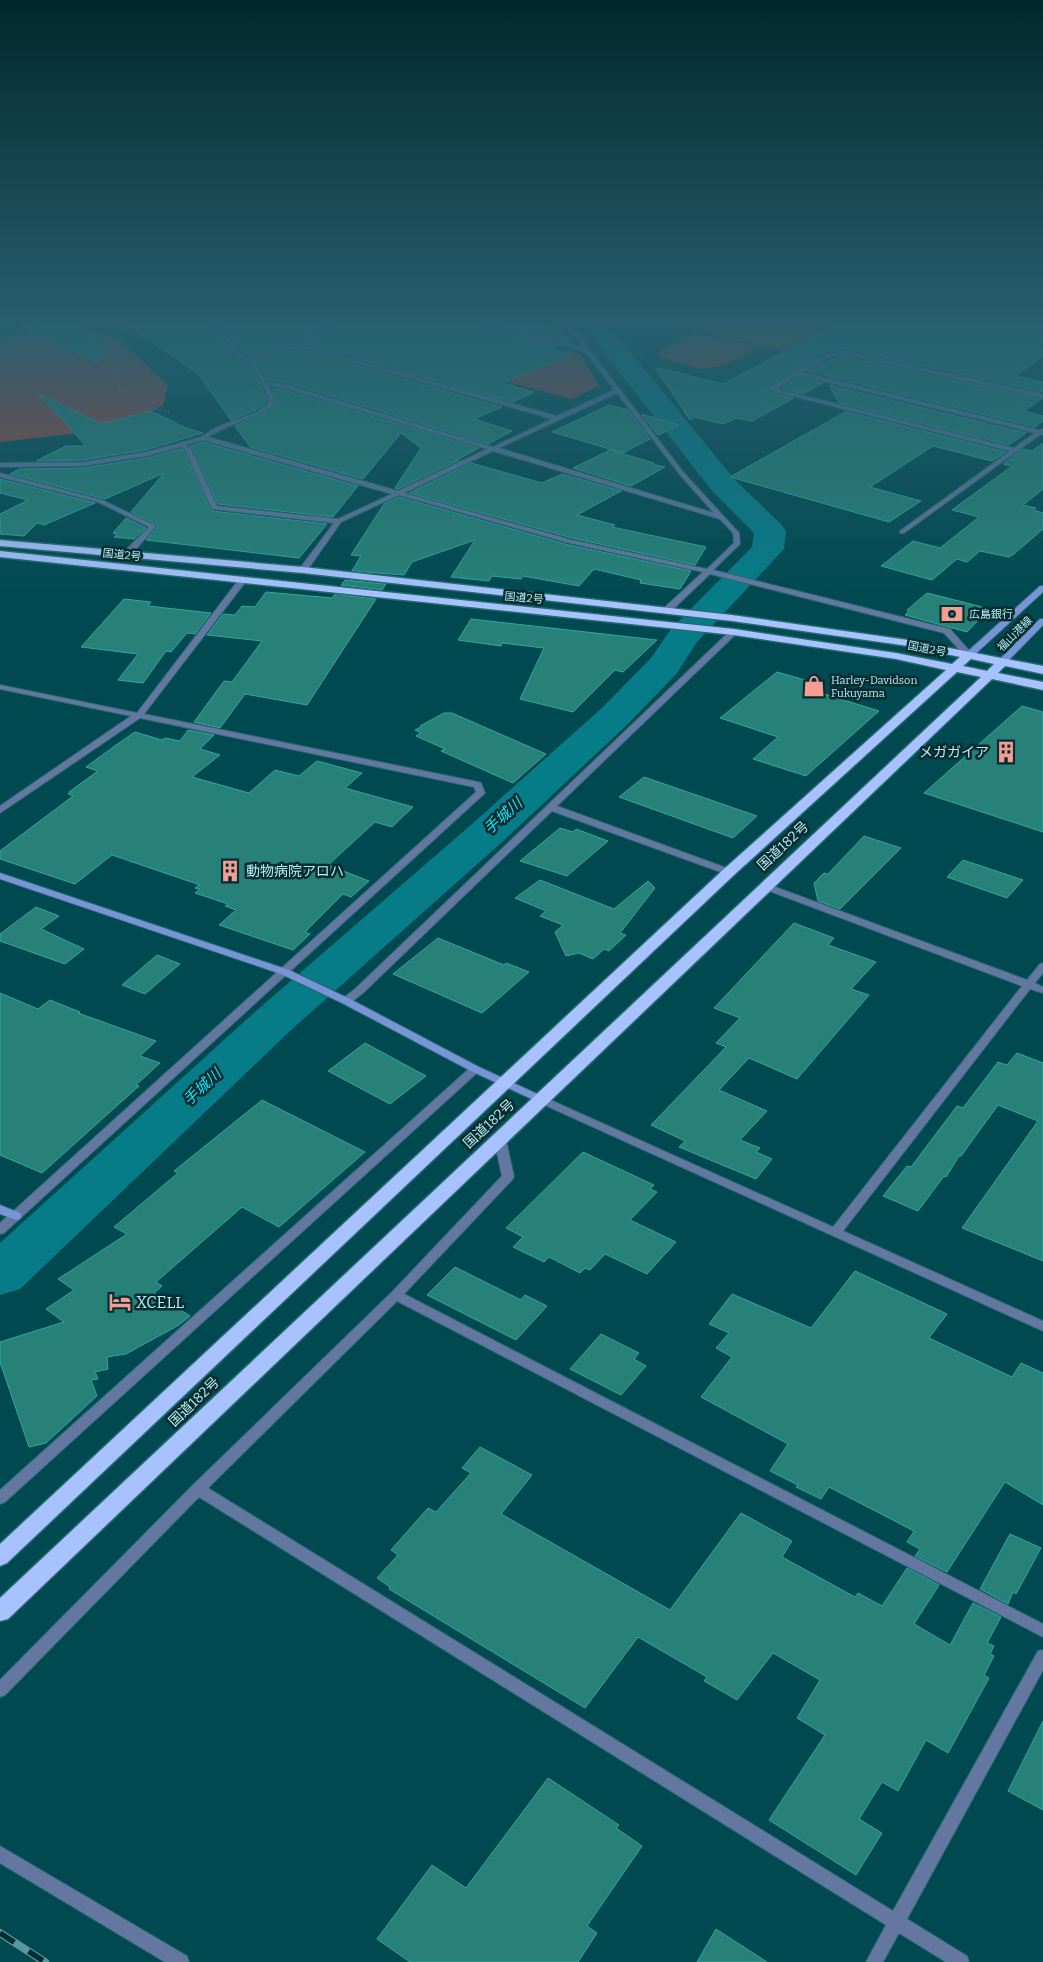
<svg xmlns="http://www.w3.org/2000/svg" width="1043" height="1962" font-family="Bitter,'Noto Sans JP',serif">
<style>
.green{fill:#a3433e}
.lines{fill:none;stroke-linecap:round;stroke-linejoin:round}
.river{fill:#067c88;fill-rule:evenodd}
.building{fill:#278179;stroke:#30a99e}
.lane-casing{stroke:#266a70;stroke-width:2}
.street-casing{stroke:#266a70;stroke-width:2}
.secondary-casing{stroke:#266a70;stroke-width:2}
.highway-casing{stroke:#266a70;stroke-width:3}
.path{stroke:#529197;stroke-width:2;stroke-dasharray:1 2.5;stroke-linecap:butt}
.lane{fill:#6477a0;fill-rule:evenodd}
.street{fill:#6477a0;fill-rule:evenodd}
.secondary{fill:#7894d6;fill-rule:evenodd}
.highway{fill:#a7c2fe;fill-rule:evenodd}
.rail-casing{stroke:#5a989e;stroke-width:8}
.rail{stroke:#052c30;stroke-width:5.5;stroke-dasharray:17;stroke-linecap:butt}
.labels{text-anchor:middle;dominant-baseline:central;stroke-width:5;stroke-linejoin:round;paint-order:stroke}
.far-street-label{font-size:11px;fill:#b9ecf2;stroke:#052c30}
.far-poi-label{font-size:11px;fill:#b9ecf2;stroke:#052c30;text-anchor:start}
.poi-label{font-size:14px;fill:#b9ecf2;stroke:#052c30;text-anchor:end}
.street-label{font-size:14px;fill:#b9ecf2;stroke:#052c30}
.water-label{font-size:15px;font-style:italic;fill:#0fe9fd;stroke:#052c30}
.near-poi-label{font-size:16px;fill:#b9ecf2;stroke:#052c30;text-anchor:start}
</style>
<rect width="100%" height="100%" fill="#014950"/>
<!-- green -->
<path class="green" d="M82,318H143L164,326L153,338Z
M660,318H842L783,351L672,326Z
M56,326L86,328L120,340L168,385L163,405L135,419L70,434L0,442V338Z
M695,333L761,347L723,366L700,369L658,357L660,349Z
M568,351L580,354L599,386L572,399L497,379Z"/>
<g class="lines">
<!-- river -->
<path class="river" d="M571,318H600L606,322L735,480L781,524L786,531L784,549L697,642L677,673L629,723L502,842L290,1031L20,1289L0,1295V1243L256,1011L472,824L603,707L651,658L671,629L752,547L754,533L713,492L588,332L574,323Z"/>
</g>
<!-- building -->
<path class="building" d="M48,318L60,322L70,320L102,341L98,342L106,346L98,362L18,325Z
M151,318H222L214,327L216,332L237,358L250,364L266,397L267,402L256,410L231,420L198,374L129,326L156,322Z
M232,318H341L252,357L243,353L226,330L224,327Z
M354,318H454L456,320L557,346L551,349L571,354L502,383L534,392L513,402L302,343Z
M472,318H517L565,330L555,334L573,339L567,342Z
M847,318H1019L1043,324V357L1015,376L1043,382V392L842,348L802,364L767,390L769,392L794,398L752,421L736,418L723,424L695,417L690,420L655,367L723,384Z
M292,347L502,407L474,419L512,431L488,444L288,383L267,380L258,361Z
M842,356L1041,399L1024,411L1043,416V421L1035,427L807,371L827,361Z
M798,377L823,383L803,394L782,388Z
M829,385L1026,433L1009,445L839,403Z
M272,388L284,390L479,448L457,460H459L398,489L395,488L421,448L401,433L363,479L250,447L235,426L275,407L276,396Z
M39,394L102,424L151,411L186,428L203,433L146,450L83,460L36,461L66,446H86Z
M609,405L628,410L650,439L623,453L552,432Z
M844,411L1006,452L992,461L933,446L870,487L921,501L889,522L730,477L845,412Z
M641,414L679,425L658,435Z
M203,442L358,486L333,517L218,504L190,446Z
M1043,443V489L1023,505L1036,508L1034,510L1043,513V529L1014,554L1009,557L980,551L967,562L957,559L932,580L881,566L913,541L940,548L979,517L952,510L1012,466L1003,464L1023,449L1032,451Z
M180,449L184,451L212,511L327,524L299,558L146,540L158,526L131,512L164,473L105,499L10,474L20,469L83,468L147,458Z
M610,450L654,463L652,464L665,467L631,486L573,468Z
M471,463L542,483L562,474L621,491L577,515L615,525L612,527L706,547L695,565L572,538L409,493Z
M0,479L95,503L44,525L37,523L24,536L0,534V514L28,500L0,493Z
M399,497L569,545L691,571L680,589L640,583L641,580L594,569L579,586L523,576L521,579L492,576L489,581L451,577L475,540L412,562L404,575L352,571L361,556L351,555L384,504Z
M126,518L146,528L134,539L114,537L117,534L113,533Z
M345,580L386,584L382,590L341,585Z
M266,592L332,598L335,594L376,599L307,705L245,694L220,728L194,722L224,681L232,682L262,641L207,635L223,614L235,615L242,606L255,607Z
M927,593L963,602L989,609L967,632L905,615L909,611L907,610Z
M124,599L151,602L148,606L211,613L195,634L187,633L171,652L166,651L143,683L118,680L138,654L81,647Z
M471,619L657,640L623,672L615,670L573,712L520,699L544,648L502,643L501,646L458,640Z
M777,672L812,682L805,688L879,711L806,776L753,759L778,737L720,718Z
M1022,706L1043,712V832L924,793Z
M444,713H452L546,754L513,783L441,751L445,749L416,736L421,733L415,730L421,727L420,726Z
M188,730L214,735L200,749L220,755L192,777L249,793L275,770L299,776L317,761L362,773L345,788L413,807L392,827L375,822L328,865L369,881L351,897L343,894L305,932L310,934L293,950L219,925L236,910L225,906L228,904L195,893L200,889L195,888L200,885L112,855L75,884L0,859V851L73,796L68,794L71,792H69L98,771L86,767L116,745L135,732L162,740L165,738L180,741Z
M644,777L757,816L733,838L619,797Z
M560,828L573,832L576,829L608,841L567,876L520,861Z
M864,836L901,848L840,909L818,901L814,883L824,873L828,874Z
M963,860L1023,880L1007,898L947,877Z
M540,880L614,909L648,881L655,888L620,933L626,935L609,951L604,949L593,959L579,953L566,956L555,932L563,925L540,916L546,911L515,898Z
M36,907L59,916L41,929L84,949L65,964L0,941V934Z
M794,923L834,938L828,945L876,962L851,989L869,995L797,1079L749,1058L719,1090L767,1111L740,1140L760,1148L756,1152L772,1159L756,1179L679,1147L685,1141L651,1125L726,1047L716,1043L740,1018L714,1008Z
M438,938L504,965L506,963L529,972L482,1013L393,974Z
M157,955L180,964L145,994L122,985Z
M0,993L38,1009L50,1000L80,1012L78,1013L156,1041L140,1056L160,1063L136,1085L139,1086L42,1173L0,1155Z
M365,1043L426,1076L390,1104L328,1071Z
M1017,1053L1043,1063V1261L962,1228L1038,1121L998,1105L961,1156H959L946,1177L944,1176L918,1211L883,1196L907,1166L911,1167L957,1106L963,1108L998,1062L1007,1065Z
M262,1100L365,1152L279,1227L242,1207L156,1282L162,1286L154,1293L190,1316L179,1325L126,1354L107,1357L108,1369L95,1372L98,1379L91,1380L97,1396L46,1443L29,1447L0,1362V1342L64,1322L46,1309L74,1290L58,1279L127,1234L114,1227L178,1173L174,1171Z
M583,1152L654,1185L650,1189L657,1192L630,1220L676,1242L647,1274L605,1254L590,1270L585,1268L580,1273L549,1257L544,1262L513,1247L523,1237L506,1228Z
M455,1267L521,1300L525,1295L547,1306L516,1340L427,1295Z
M855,1271L947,1314L929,1338L1012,1377L1021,1363L1043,1373V1505L1005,1482L947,1572L915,1556L920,1549L907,1542L914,1531L829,1487L821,1499L796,1487L798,1485L770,1471L788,1444L701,1397L732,1357L716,1348L729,1333L709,1324L732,1294L811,1328Z
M601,1334L639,1353L634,1359L646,1366L621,1395L570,1369Z
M480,1447L532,1475L501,1514L670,1610L741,1513L792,1541L782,1557L855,1597L858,1593L882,1606L907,1568L939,1585L914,1624L950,1645L973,1603L1001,1617L987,1643L994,1646L990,1654L994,1656L984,1675L989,1678L948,1753L926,1740L898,1791L882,1782L859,1819L882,1833L856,1875L769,1820L825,1735L797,1718L820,1680L773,1653L737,1700L704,1681L707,1677L638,1637L585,1708L389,1589L390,1587L377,1578L398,1555L391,1550L428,1508L436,1512L471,1473L462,1468Z
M1010,1534L1041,1548L1016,1594L1013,1592L1008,1604L980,1589Z
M1043,1721V1810L1008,1791Z
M548,1778L619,1825L616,1828L642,1846L587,1926L597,1933L578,1962H410L377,1939L432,1865L466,1888Z
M716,1929L767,1962H697Z"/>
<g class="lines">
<!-- lane casing -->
<g class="lane-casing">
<path id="lane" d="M0,340L4,341L5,342L0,344Z"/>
</g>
<!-- street casing -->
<g class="street-casing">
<path id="street" d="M224,318H230L222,327L224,331L242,355L252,359L345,318H352L297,343L557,416L614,390L588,355L580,350L456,318H465L580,347L581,344L580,341L557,318H563L584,339L587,344L585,348L592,353L684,473L739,533L740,544L713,570L950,629L973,655L972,657H966L944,633L710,574L669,613H663V609L703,572L569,543L399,495L341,522L306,572H300V568L334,523L212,509L185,450L180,447L147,456L83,466L0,467V463L83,462L146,452L201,437L217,427L257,412L269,403L268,396L251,363L238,357L218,331L216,327ZM292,345L552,419L493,447L287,385L266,382L256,362L257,360ZM268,385L284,388L487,449L398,491L208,437C229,424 254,419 274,405V396ZM617,393L680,475L714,513L499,448ZM203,440L392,494L338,519L217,506L191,449L186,445ZM493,451L720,519L733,533L734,543L707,569L572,540L404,493Z
M1030,318H1043V322L1031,319Z
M842,350L1043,394V398L842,354L826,359L802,372L1039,430L1043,429V435L1041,434L904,533H900V531L1010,451L769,390C789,372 816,356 842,350ZM798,375L1035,433L1014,448L777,389Z
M0,473L102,500L156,526L129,557H123V553L149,527L98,502L0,477Z
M240,578L247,580L144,714L478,782L481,783L485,793L4,1233L0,1234V1223L476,792L474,787L140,718L0,813V806L131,716L0,689V685L137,713Z
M731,630H737L738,632L557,806L732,870L734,872L732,874H726L552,811L363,993L350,1003H342L341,1001L342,999L355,989Z
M767,884L1027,980L1040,964L1043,963V973L1035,983L1043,987V993L1030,989L843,1231L1043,1321V1331L538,1102L537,1100L538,1098H546L833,1227L1022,986L764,889L762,887Z
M475,1066L480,1069L479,1071L5,1502L0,1504V1490L471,1067Z
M500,1136L504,1137L506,1140L514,1177L512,1180L404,1294L1043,1624V1637L397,1301L208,1488L893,1911L1038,1651L1043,1650V1670L907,1919L967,1956L969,1962H946L899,1933L883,1962H866L886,1925L199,1497L5,1695L0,1697V1680L193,1485L392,1292L502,1176L494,1140L496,1137Z
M0,1846L187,1956L189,1962H165L0,1863Z"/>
</g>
<!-- secondary casing -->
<g class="secondary-casing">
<path id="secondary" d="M1040,586H1043V592L972,657H966V653Z
M1040,619H1043V625L1005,664H999V660Z
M0,873L289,970L350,999L479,1067L546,1098L547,1100L546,1102H538L471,1071L342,1003L281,974L0,879Z
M0,1205L20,1213L22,1216L20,1219L16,1220L0,1214Z"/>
</g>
<!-- highway casing -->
<g class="highway-casing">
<path id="highway" d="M0,540L303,567L732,615L908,640L1043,666V674L1005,666L998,673L1043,682V690L992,679L8,1619L0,1621V1598L981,677L957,672L734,875L7,1563L0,1566V1544L724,869L946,670L896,659L734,635L0,557V551L734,629L896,653L952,664L960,657L908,646L732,621L303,573L0,546ZM971,659L994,664L987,671L963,666Z"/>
</g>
<!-- path -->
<path class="path" d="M631,318L615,324L676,396
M17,338L89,325L110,338L114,346L108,357L119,371L120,388L140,397L144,404L150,408L169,412"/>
<!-- lane -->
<use href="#lane" class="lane"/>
<!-- street -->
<use href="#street" class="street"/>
<!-- secondary -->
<use href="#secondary" class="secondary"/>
<!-- highway -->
<use href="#highway" class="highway"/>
<!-- rail casing -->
<g class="rail-casing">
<path id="rail" d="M0,1933L45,1962"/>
</g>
<!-- rail -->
<use href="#rail" class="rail"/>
</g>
<!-- sky -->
<linearGradient id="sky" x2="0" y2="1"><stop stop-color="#01282c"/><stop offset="0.54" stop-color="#275f6f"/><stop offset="1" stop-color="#275f6f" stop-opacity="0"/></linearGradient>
<rect width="1043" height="593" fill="url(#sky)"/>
<!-- icons -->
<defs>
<g id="bank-bare" transform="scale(1.725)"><path d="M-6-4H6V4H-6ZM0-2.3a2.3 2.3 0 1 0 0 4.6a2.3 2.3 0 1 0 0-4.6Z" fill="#f59c93" stroke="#052c30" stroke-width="2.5" paint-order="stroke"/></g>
<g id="shop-bare" transform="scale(1.725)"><path d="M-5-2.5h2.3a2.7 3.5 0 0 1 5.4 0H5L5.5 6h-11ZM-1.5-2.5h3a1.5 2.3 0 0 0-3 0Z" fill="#f59c93" stroke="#052c30" stroke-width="2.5" paint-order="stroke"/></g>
<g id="building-bare" transform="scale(1.725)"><path d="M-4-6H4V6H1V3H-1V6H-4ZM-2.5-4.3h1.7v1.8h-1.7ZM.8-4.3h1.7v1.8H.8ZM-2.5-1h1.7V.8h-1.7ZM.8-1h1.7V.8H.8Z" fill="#f59c93" stroke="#052c30" stroke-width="2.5" paint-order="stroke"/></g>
<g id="hotel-bare" transform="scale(1.725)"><path d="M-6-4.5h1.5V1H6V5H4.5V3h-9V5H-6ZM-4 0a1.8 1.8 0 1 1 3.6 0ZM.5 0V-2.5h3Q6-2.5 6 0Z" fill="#f59c93" stroke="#052c30" stroke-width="2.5" paint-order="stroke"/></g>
</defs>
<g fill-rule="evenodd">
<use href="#bank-bare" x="952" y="614"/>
<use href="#shop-bare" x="814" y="686"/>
<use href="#building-bare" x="1006" y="752"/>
<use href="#building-bare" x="230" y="871"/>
<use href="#hotel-bare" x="120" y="1302"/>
</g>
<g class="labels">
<!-- far-street labels -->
<g class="far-street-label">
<text transform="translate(122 555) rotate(6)">国道2号</text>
<text transform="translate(524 598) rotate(5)">国道2号</text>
<text transform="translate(1015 634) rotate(-45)">福山港線</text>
<text transform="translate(927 649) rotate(11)">国道2号</text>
</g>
<!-- far-poi labels -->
<g class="far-poi-label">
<text x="969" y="614">広島銀行</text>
<text x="831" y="680">Harley-Davidson<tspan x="831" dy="13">Fukuyama</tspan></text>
</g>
<!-- poi labels -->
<g class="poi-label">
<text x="989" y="752">メガガイア</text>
<text x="246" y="871" text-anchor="start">動物病院アロハ</text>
</g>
<!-- street labels -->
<g class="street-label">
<text transform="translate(783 846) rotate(-43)">国道182号</text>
<text transform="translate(489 1124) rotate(-43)">国道182号</text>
<text transform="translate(194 1402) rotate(-44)">国道182号</text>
</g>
<!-- water labels -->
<g class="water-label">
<text transform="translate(503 816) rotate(-42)">手城川</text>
<text transform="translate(202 1087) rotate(-43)">手城川</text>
</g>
<!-- near-poi labels -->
<g class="near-poi-label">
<text x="136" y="1302">XCELL</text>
</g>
</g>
</svg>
